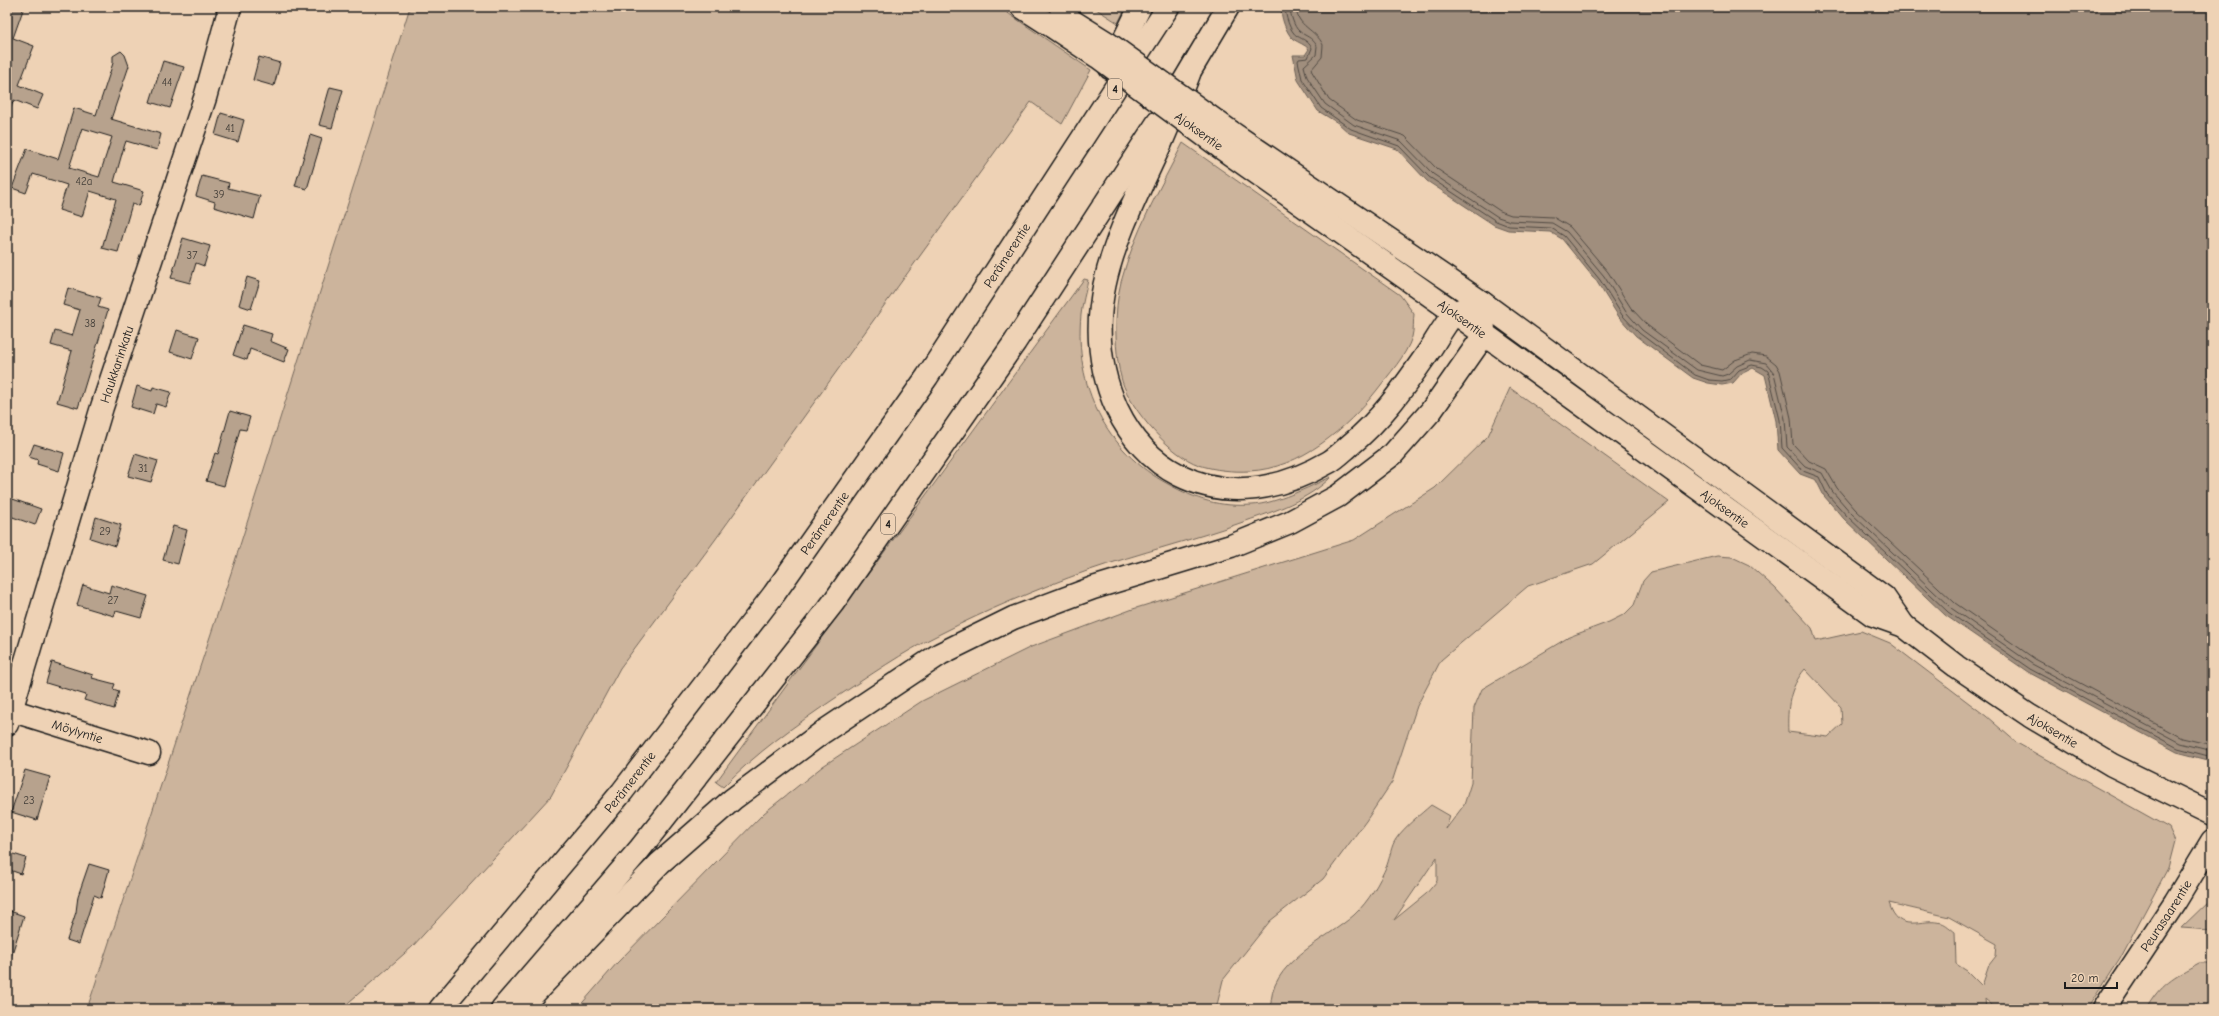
<svg xmlns="http://www.w3.org/2000/svg" width="2219" height="1016" font-family="'Comic Neue',sans-serif">
<style>
.green{fill:#ccb49c;stroke:#74685c;fill-rule:evenodd}
.water{fill:#a08e7d;stroke:#6b6056}
.lines{fill:none;stroke-linecap:round;stroke-linejoin:round}
.shore{stroke:#514a43;stroke-width:1}
.building{fill:#b7a28d;stroke:#1c1c1c;fill-rule:evenodd}
.minor-casing{stroke:#1c1c1c;stroke-width:25}
.major-casing{stroke:#1c1c1c;stroke-width:25}
.highway-casing{stroke:#1c1c1c;stroke-width:25}
.minor{stroke:#eed2b5;stroke-width:22}
.major{stroke:#eed2b5;stroke-width:22}
.highway{stroke:#eed2b5;stroke-width:22}
.major-bridge-casing{stroke:#1c1c1c;stroke-width:25;stroke-linecap:butt}
.major-bridge{stroke:#eed2b5;stroke-width:22}
.labels{text-anchor:middle;dominant-baseline:central;stroke-width:3;stroke-linejoin:round;paint-order:stroke}
.number-label{font-size:11px;fill:#433e38}
.shield{fill:#eed2b5;stroke:#5b534a;stroke-width:1}
.shield-label{font-size:12px;font-weight:bold;fill:#1c1c1c}
.street-label{font-size:13px;fill:#1c1c1c;stroke:#eed2b5}
</style>
<rect width="100%" height="100%" fill="#eed2b5"/>
<filter id="ink" filterUnits="userSpaceOnUse"><feTurbulence type="fractalNoise" baseFrequency=".025" numOctaves="2"/><feDisplacementMap in="SourceGraphic" scale="8" xChannelSelector="R" yChannelSelector="G"/><feConvolveMatrix kernelMatrix="1 2 1 2 8 2 1 2 1" color-interpolation-filters="sRGB"/></filter>
<g filter="url(#ink)">
<!-- green -->
<path class="green" d="M410,7H999L1091,70L1062,124L1031,102L715,540L620,668L551,796L412,947L341,1009H87L235,561Z
M1093,7H1126L1118,23Z
M1183,143L1400,295L1414,314C1413,321 1414,330 1412,337C1406,356 1389,374 1377,390C1347,428 1300,469 1249,471C1234,472 1214,470 1199,465C1170,455 1131,410 1122,381C1114,355 1114,309 1121,282C1134,233 1160,188 1183,143Z
M1084,279L1088,280C1086,291 1082,303 1081,315C1074,385 1106,451 1168,484C1197,500 1219,507 1252,505C1275,504 1309,487 1331,477C1308,500 1275,511 1246,521C1193,540 1139,553 1087,571C1037,589 987,610 940,634C903,652 869,676 834,699C794,726 756,753 723,787L716,782Z
M1510,388L1669,502L1593,564L1528,586L1441,660L1417,706L1392,782L1366,821L1323,879L1270,921L1223,980L1216,1009H577L617,963L764,813L823,766L922,701L1031,647L1133,609L1354,540L1435,488L1488,436Z
M1717,556L1732,557L1749,565L1775,588L1812,628L1816,641L1861,631L1890,643L1986,716L2017,743L2169,828L2175,841L2168,868L2120,958L2087,1009H2002L1993,1006L1985,999L1986,1009H1271C1268,962 1325,941 1354,915C1369,901 1379,883 1387,865C1390,857 1391,846 1396,839C1405,826 1420,815 1431,805L1450,816L1446,829L1464,805L1471,783L1474,708L1482,689L1569,637L1609,622L1625,614L1634,605L1643,581L1651,572ZM1805,669L1841,707L1842,724L1828,737L1788,732C1787,708 1789,688 1805,669ZM1437,857V881L1426,894L1394,920ZM1889,903L1949,917L1997,944L1996,956L1989,965L1982,986L1967,971L1956,964L1955,932C1951,929 1946,924 1942,923C1921,917 1899,936 1889,903Z
M2212,898V930L2181,928Z
M2199,963H2212V1009H2146C2161,983 2173,977 2199,963Z"/>
<!-- water -->
<path class="water" d="M1282,7H2212V761L2177,752L2028,672L1945,615L1844,519L1824,496L1816,480L1800,474L1778,450L1776,421L1765,375L1753,368L1741,374L1733,383L1722,385L1708,383L1693,378L1636,336L1619,317L1597,282L1562,239L1550,232L1508,230L1494,225L1427,181L1397,149L1349,133L1338,123L1318,111L1298,80L1293,55H1305L1309,49C1304,44 1299,43 1293,39C1287,34 1279,15 1282,7Z"/>
<g class="lines">
<!-- shore -->
<path class="shore" d="M1285,7C1285,15 1290,32 1297,36C1304,40 1308,41 1312,48L1308,58L1299,59L1298,61L1302,79L1321,108L1351,129L1399,146L1429,177L1496,221L1509,226L1551,228L1564,236L1600,280L1622,315L1639,333L1695,375L1709,380L1722,381L1731,379L1739,370L1752,365L1762,367L1768,371L1780,420L1782,448L1803,471L1819,477L1827,494L1847,516L1948,612L2030,669L2178,748L2212,757
M1290,7C1290,14 1294,27 1299,31C1306,37 1311,36 1317,46L1316,55L1304,66L1307,77L1325,104L1354,125L1401,141L1433,174L1498,217L1510,221L1552,223L1567,232L1604,276L1626,312L1642,330L1697,370L1722,376L1728,374L1737,366L1750,360L1766,363L1774,373L1785,419L1787,447L1805,466L1822,473L1832,491L1851,513L1951,608L2032,664L2180,743L2212,751
M1296,7C1296,27 1316,29 1323,45L1322,57L1311,70L1329,100L1357,120L1405,136L1437,169L1500,211L1511,215L1553,217L1570,227L1608,272L1631,308L1647,325L1700,365L1722,370L1735,360L1752,354L1766,356L1776,364L1780,371L1791,418L1793,444L1809,461L1826,469L1837,488L1855,509L1955,603L2035,659L2182,738L2212,745"/>
</g>
<!-- building -->
<path class="building" d="M7,7H24L13,38L34,46L19,85L43,95L37,109L14,100L8,114Z
M121,51L125,55L129,66L111,119L161,134L157,150L126,141L123,150L114,182L144,191L139,206L132,204L118,252L102,248L116,199L90,191L82,217L59,210L67,185L33,174L26,193L12,188L27,149L58,159L74,108L96,115L113,63V56ZM82,128L112,137L99,177L69,168Z
M259,57L280,63L274,86L253,80Z
M163,61L184,67L170,108L150,102Z
M330,87L343,90L332,128L319,125Z
M221,113L244,120L238,142L215,135Z
M310,135L322,139L307,189L295,186Z
M202,176L229,183L228,188L260,196L254,219L214,207L215,202L196,196Z
M183,238L210,246L204,266L196,263L190,283L171,278Z
M247,277L260,281L251,309L239,305Z
M68,288L101,298L98,307L108,310L78,408L57,402L72,351L51,345L55,331L72,336L80,310L63,305Z
M243,325L272,334L270,341L289,349L284,362L250,349L247,360L233,355Z
M177,330L199,337L192,359L170,352Z
M137,386L152,391L153,387L171,392L166,407L156,404L153,414L131,407Z
M230,411L250,417L246,430L240,429L224,486L206,481L215,453L218,454Z
M34,444L64,453L59,471L37,464L38,460L29,457Z
M135,454L158,461L151,482L128,476Z
M7,497L41,509L35,525L7,515Z
M96,517L121,525L115,546L90,538Z
M173,526L187,530L178,564L163,560Z
M83,585L109,593L111,585L148,596L141,618L116,611L114,616L77,605Z
M52,662L93,675L92,678L115,684L113,689L119,691L114,709L84,700L86,695L46,683Z
M25,770L50,777L37,820L11,812Z
M7,852L26,858L21,874L7,869Z
M89,864L109,870L101,898L94,895L79,944L67,940L76,912L78,896Z
M7,910L24,916L10,960L7,959Z"/>
<g class="lines">
<!-- minor casing -->
<g class="minor-casing">
<g id="minor">
<path id="s1" d="M7,709L149,753"/>
<path id="s2" d="M7,724L102,407L205,98L230,7"/>
<path id="s3" d="M2104,1009L2175,902L2212,841"/>
</g>
</g>
<!-- major casing -->
<g class="major-casing">
<g id="major">
<path d="M1022,7L1053,27"/>
<path d="M1231,132L1483,303L1884,597L1904,626"/>
<path id="s4" d="M1220,147L1455,313L1873,615L1904,626L1956,666L2030,716L2112,765L2212,814"/>
</g>
</g>
<!-- highway casing -->
<g class="highway-casing">
<g id="highway">
<path d="M1110,68L1140,7"/>
<path d="M1181,86L1228,7"/>
<path id="s5" d="M440,1009L622,792L774,594L927,377L1168,7"/>
<path d="M502,1009L639,850L833,603L1015,342L1158,122"/>
<path d="M519,1009L660,863L733,799L823,732L940,654L1013,618L1093,588L1231,546L1290,522L1338,496L1393,454L1431,411L1484,335L1483,303C1475,306 1461,308 1455,313C1448,319 1435,342 1429,351C1404,387 1383,418 1349,446C1343,451 1336,458 1329,462C1282,489 1229,500 1179,475C1151,461 1130,436 1117,409C1073,312 1121,230 1161,143C1171,120 1180,97 1189,74"/>
</g>
</g>
<!-- minor -->
<use href="#minor" class="minor"/>
<!-- major -->
<use href="#major" class="major"/>
<!-- highway -->
<use href="#highway" class="highway"/>
<!-- major-bridge casing -->
<g class="major-bridge-casing">
<path id="major-bridge" d="M1061,14L1106,42L1231,132
M1053,27L1098,57L1220,147"/>
</g>
<!-- major-bridge -->
<use href="#major-bridge" class="major-bridge"/>
</g>
</g>
<g class="labels">
<!-- number labels -->
<g class="number-label">
<text x="167" y="82">44</text>
<text x="230" y="128">41</text>
<text x="84" y="181">42a</text>
<text x="219" y="194">39</text>
<text x="192" y="255">37</text>
<text x="90" y="323">38</text>
<text x="143" y="468">31</text>
<text x="105" y="531">29</text>
<text x="113" y="600">27</text>
<text x="29" y="800">23</text>
</g>
<!-- shield labels -->
<g class="shield">
<rect x="1108" y="79" width="14" height="20" rx="3"/>
<rect x="881" y="514" width="14" height="20" rx="3"/>
</g>
<g class="shield-label">
<text x="1115" y="89">4</text>
<text x="888" y="524">4</text>
</g>
<!-- street labels -->
<g class="street-label">
<text transform="translate(1199 131) rotate(36)">Ajoksentie</text>
<text stroke="none"><textPath href="#s5" startOffset="944">Perämerentie</textPath></text>
<text stroke="none"><textPath href="#s4" startOffset="297">Ajoksentie</textPath></text>
<text stroke="none"><textPath href="#s2" startOffset="376">Haukkarinkatu</textPath></text>
<text stroke="none"><textPath href="#s4" startOffset="621">Ajoksentie</textPath></text>
<text stroke="none"><textPath href="#s5" startOffset="620">Perämerentie</textPath></text>
<text stroke="none"><textPath href="#s4" startOffset="1018">Ajoksentie</textPath></text>
<text stroke="none"><textPath href="#s1" startOffset="74">Möylyntie</textPath></text>
<text stroke="none"><textPath href="#s5" startOffset="296">Perämerentie</textPath></text>
<text stroke="none"><textPath href="#s3" startOffset="112">Peurasaarentie</textPath></text>
</g>
</g>
<!-- margin -->
<rect width="2219" height="1016" fill="none" stroke="#eed2b5" stroke-width="24"/>
<rect x="12" y="12" width="2195" height="992" fill="none" stroke="#1c1c1c" stroke-width="1.5" filter="url(#ink)"/>
<!-- scale -->
<path d="M2065 982v6h52v-6" fill="none" stroke="#1c1c1c" stroke-width="2"/>
<text x="2071" y="982" font-size="12" fill="#1c1c1c" stroke="#eed2b5" stroke-width="3" paint-order="stroke">20 m</text>
</svg>
